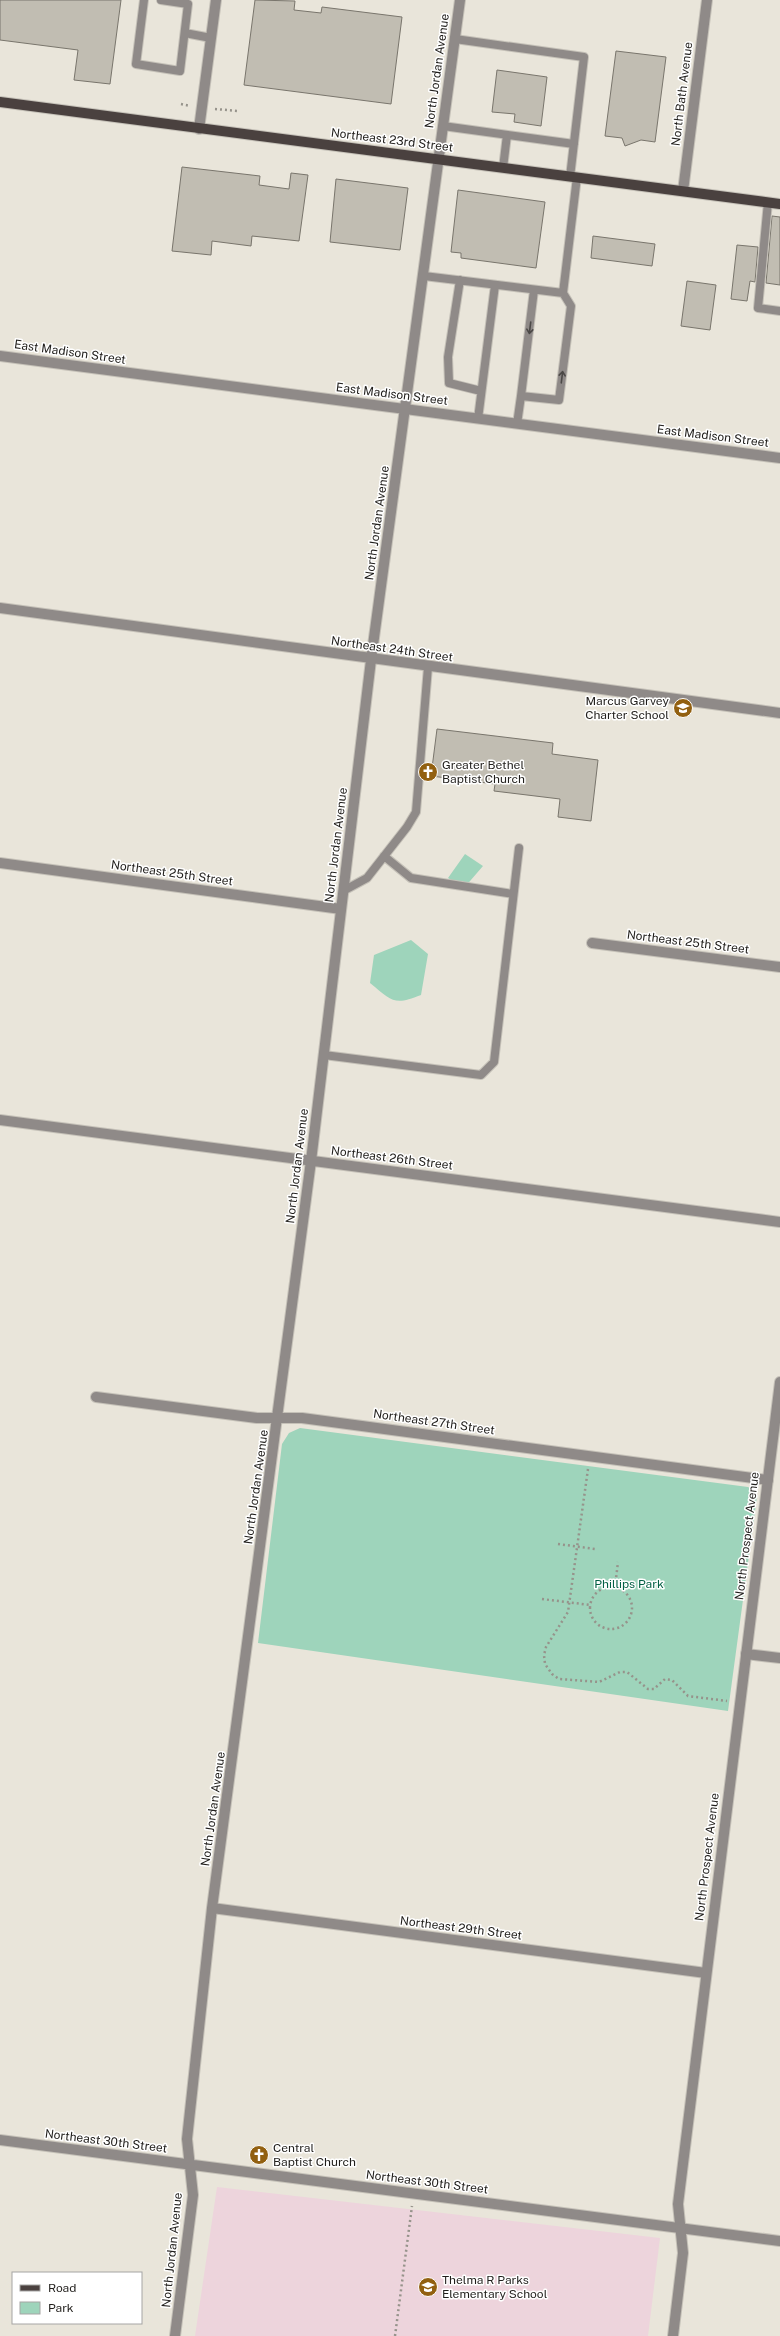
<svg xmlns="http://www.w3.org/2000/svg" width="780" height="2336" font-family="'Public Sans',sans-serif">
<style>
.education{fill:#edd4dc}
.green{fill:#9ed4bb}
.building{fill:#c1bdb2;stroke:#79756c}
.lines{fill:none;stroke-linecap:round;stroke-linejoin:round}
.service-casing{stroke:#c5c1b8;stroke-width:10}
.minor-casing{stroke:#c5c1b8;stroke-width:12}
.tertiary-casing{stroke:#c5c1b8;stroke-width:12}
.primary-casing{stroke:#c5c1b8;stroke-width:12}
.path{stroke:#96938b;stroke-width:2.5;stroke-dasharray:2 3;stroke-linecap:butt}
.service{stroke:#8f8a88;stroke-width:8}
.minor{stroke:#8f8a88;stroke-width:10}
.tertiary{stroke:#8f8a88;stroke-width:10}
.primary{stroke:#4a413f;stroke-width:10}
.oneway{stroke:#4c4947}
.labels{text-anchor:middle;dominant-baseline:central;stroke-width:3;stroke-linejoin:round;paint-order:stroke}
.street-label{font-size:12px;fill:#201e1b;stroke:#fff}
.poi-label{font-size:12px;fill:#201e1b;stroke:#fff;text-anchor:start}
.park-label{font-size:12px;fill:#036044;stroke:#fff}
</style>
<rect width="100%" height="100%" fill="#e9e5da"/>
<!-- education -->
<path class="education" d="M217,2187L660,2238L648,2336H195Z"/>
<!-- green -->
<path class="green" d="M465,854L483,866L464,888L448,878Z
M411,940L428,954L421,995C394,1006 392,1001 370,983L374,955Z
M300,1428L748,1487L753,1490L757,1496L728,1711L258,1643L282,1444L289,1433Z"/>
<!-- building -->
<path class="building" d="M0,0H121L110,84L74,80L78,50L0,40Z
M255,0L295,1L294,10L321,13L322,7L402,17L391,104L244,85Z
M616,51L666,57L655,142L641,140L625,146L622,138L605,136Z
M497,70L547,77L541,126L514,122L515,114L492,112Z
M182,167L260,176L259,185L289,189L291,173L308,175L299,241L252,236L251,246L212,241L211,255L172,251Z
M336,179L408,188L400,250L330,242Z
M458,190L545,202L536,268L461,258V253L451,252Z
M772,216L780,217V285L766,283Z
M593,236L655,244L652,266L591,258Z
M737,245L758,247L755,282L750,281L747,301L731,299Z
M687,281L716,285L710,330L681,326Z
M437,729L553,743L552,754L598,760L591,821L558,817L560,799L494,791L495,784L431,776Z"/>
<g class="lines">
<!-- service casing -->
<g class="service-casing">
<path id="service" d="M144,0L136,64L180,71L188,4L161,0
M185,33L211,38
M455,39L584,57L570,177
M443,126L574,144
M503,168L507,135
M768,202L758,308L780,311
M424,276L563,293L577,177
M460,280L448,357L449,383L481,391
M534,290L521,396L559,400L571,306L563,293
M478,419L495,285
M517,424L521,396
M384,856L411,878L513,894
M343,891L367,878L407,827L416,812L428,667
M324,1055L481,1075L494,1062L519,848"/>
</g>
<!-- minor casing -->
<g class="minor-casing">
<path id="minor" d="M199,129L216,0
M683,191L707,0
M0,356L780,458
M0,608L780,713
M0,863L341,909
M592,943L780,967
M0,1120L780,1222
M96,1397L257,1418H302L768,1480
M746,1654L780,1658
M212,1908L706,1973
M0,2140L780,2241
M175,2336L193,2195L187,2139L212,1908L311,1161L371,660"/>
</g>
<!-- tertiary casing -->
<g class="tertiary-casing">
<path id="tertiary" d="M371,660L460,0
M673,2336L683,2253L678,2204L780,1382"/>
</g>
<!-- primary casing -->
<g class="primary-casing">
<path id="primary" d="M0,102L780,204"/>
</g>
<!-- path -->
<path class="path" d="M181,104L190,106
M215,109L238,111
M588,1469L568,1612L546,1647L544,1655L545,1664L552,1674L559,1679L599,1682L620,1672H627L648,1689H654L665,1679L672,1680L688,1696L727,1701
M558,1544L595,1549
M590 1608a21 21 0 1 1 42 0a21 21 0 1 1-42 0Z
M615,1587L618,1562
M542,1599L590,1605
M395,2336L412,2206"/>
<!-- service -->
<use href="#service" class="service"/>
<!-- minor -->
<use href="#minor" class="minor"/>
<!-- tertiary -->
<use href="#tertiary" class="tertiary"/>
<!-- primary -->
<use href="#primary" class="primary"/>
</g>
<!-- one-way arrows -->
<defs><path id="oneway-shaft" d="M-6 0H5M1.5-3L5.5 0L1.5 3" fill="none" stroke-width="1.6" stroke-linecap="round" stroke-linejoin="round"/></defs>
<g class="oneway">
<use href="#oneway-shaft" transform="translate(530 328) rotate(97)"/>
<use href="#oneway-shaft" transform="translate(562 377) rotate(-83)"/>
</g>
<!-- icons -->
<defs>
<g id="school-disc" transform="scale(1)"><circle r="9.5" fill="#926010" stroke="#fff"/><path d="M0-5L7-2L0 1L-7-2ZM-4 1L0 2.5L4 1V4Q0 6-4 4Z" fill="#fff"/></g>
<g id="church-disc" transform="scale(1)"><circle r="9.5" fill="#926010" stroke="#fff"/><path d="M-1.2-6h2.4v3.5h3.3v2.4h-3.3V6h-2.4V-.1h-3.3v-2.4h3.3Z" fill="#fff"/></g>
</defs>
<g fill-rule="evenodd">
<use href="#school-disc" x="683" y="708"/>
<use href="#church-disc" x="428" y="772"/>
<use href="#church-disc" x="259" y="2155"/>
<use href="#school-disc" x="428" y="2287"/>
</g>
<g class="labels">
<!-- street labels -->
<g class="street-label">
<text transform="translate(437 71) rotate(-82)">North Jordan Avenue</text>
<text transform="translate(682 94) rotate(-83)">North Bath Avenue</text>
<text transform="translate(392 140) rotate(7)">Northeast 23rd Street</text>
<text transform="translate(70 352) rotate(8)">East Madison Street</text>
<text transform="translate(392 394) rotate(7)">East Madison Street</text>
<text transform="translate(713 436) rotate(7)">East Madison Street</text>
<text transform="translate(377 523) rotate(-82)">North Jordan Avenue</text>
<text transform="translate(392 649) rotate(8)">Northeast 24th Street</text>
<text transform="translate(336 845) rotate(-83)">North Jordan Avenue</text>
<text transform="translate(172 873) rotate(8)">Northeast 25th Street</text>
<text transform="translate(688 942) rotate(7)">Northeast 25th Street</text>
<text transform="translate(392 1158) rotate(7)">Northeast 26th Street</text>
<text transform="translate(297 1166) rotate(-83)">North Jordan Avenue</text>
<text transform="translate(434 1422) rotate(8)">Northeast 27th Street</text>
<text transform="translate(256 1487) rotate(-82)">North Jordan Avenue</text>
<text transform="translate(747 1536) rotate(-83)">North Prospect Avenue</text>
<text transform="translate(213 1809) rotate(-82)">North Jordan Avenue</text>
<text transform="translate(707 1857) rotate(-83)">North Prospect Avenue</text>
<text transform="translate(461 1928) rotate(7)">Northeast 29th Street</text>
<text transform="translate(106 2141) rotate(7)">Northeast 30th Street</text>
<text transform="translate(427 2182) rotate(7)">Northeast 30th Street</text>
<text transform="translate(172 2250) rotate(-84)">North Jordan Avenue</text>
</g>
<!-- poi labels -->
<g class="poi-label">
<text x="669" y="701" text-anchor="end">Marcus Garvey<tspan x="669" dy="14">Charter School</tspan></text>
<text x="442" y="765">Greater Bethel<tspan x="442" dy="14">Baptist Church</tspan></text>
<text x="273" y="2148">Central<tspan x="273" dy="14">Baptist Church</tspan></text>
<text x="442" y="2280">Thelma R Parks<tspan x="442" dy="14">Elementary School</tspan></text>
</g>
<!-- park labels -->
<g class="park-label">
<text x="629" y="1584">Phillips Park</text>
</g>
</g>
<!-- legend -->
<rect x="12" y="2272" width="130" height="52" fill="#ffffff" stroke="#a6a5a4"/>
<rect x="20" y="2285" width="20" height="6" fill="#4a413f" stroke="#a6a5a4"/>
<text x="48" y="2292" font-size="12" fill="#201e1b">Road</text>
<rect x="20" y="2302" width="20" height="12" fill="#9ed4bb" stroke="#a6a5a4"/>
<text x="48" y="2312" font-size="12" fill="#201e1b">Park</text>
</svg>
